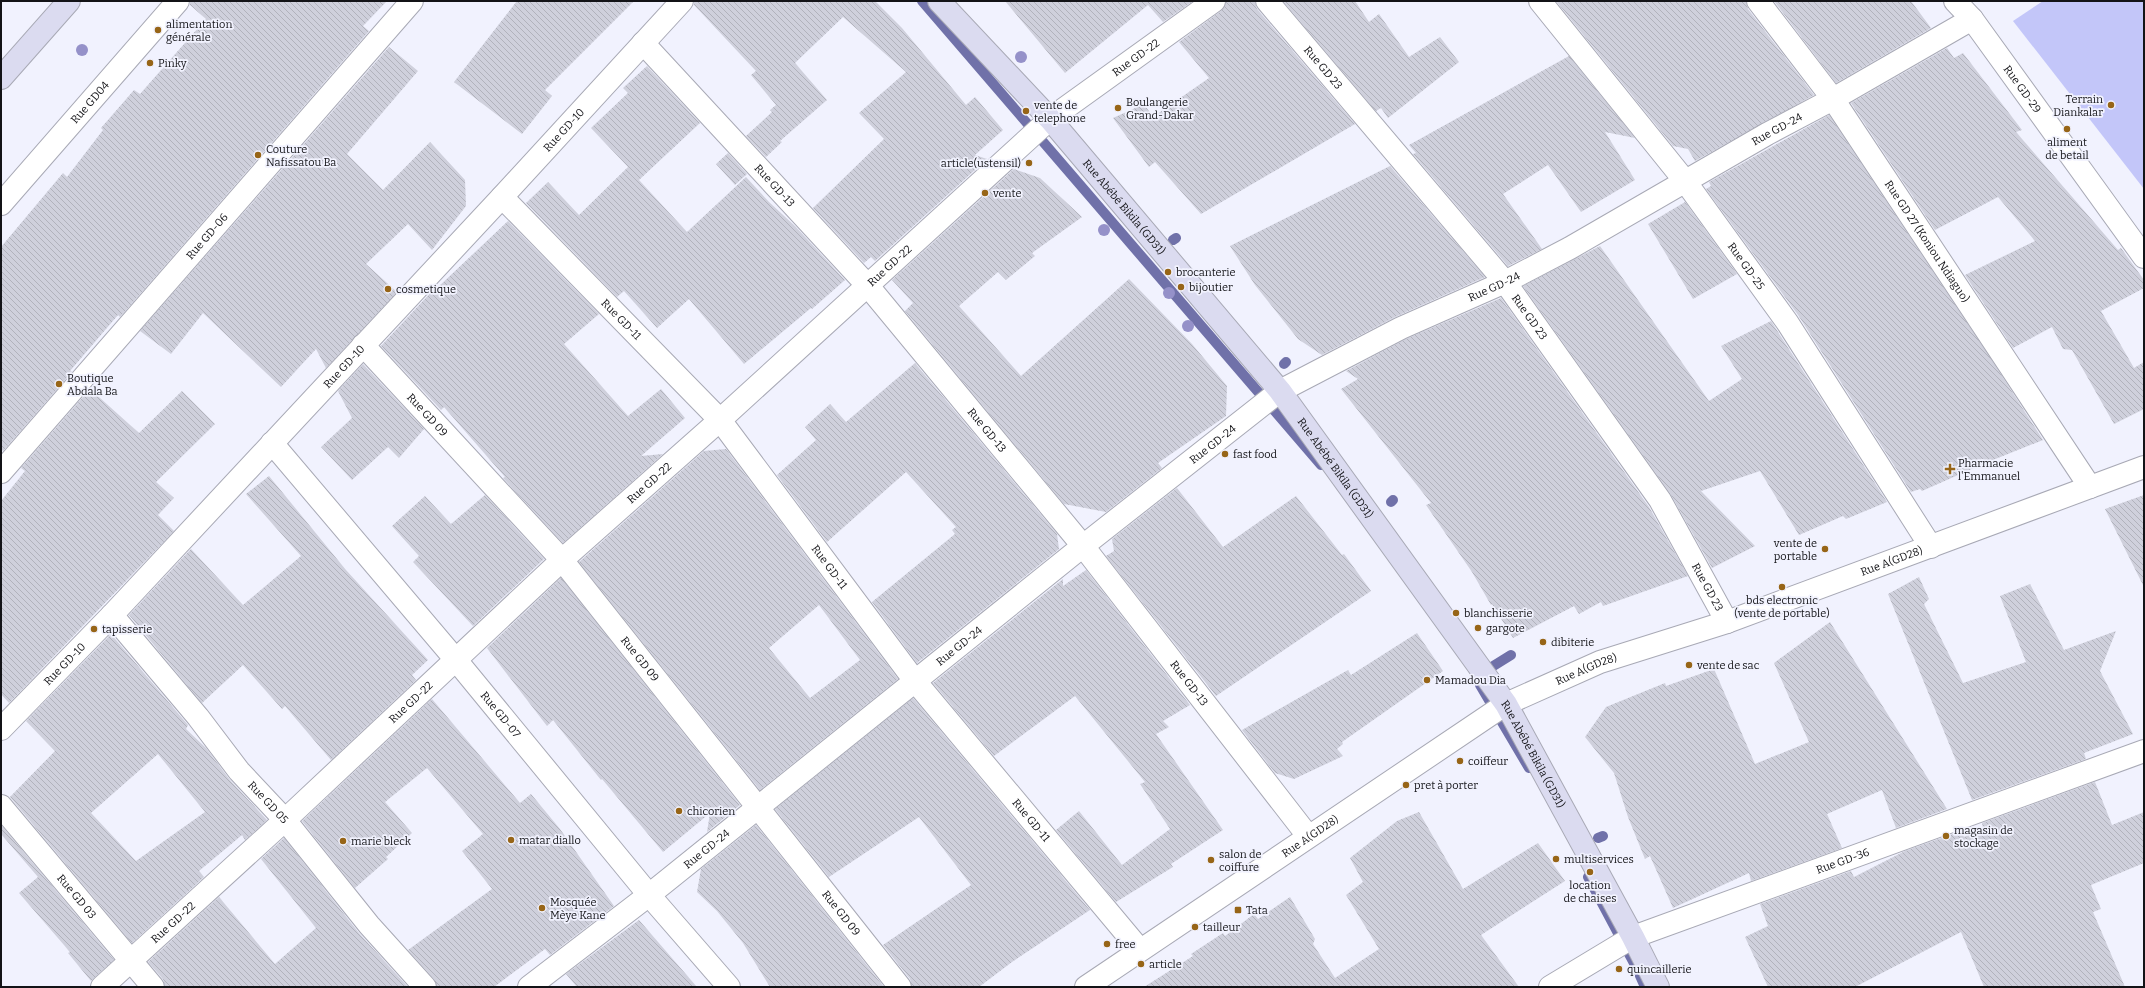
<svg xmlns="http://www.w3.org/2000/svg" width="2145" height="988" font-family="Bitter,serif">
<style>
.grass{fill:#c3c6f9}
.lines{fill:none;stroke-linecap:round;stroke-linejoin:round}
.stream{stroke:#7071a9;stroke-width:10}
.building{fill:url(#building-back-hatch);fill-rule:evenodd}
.street-casing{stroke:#a8a9b5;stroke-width:24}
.secondary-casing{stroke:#a8a9b5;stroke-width:24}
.street{stroke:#fff;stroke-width:22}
.secondary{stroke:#dbdbf0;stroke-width:22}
.tree{fill:#9591c9}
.poi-dot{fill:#976517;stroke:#f1f2fe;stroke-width:1.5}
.labels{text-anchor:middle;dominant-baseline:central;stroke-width:3.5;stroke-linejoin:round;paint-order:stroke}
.poi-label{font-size:11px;fill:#131317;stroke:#f1f2fe;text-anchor:start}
.street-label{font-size:11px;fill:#131317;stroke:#f1f2fe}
</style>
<defs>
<pattern id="building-back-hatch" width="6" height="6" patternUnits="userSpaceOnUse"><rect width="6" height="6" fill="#cfd0dc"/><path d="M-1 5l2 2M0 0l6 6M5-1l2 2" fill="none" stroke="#b1b2bc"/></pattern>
</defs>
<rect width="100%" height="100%" fill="#f1f2fe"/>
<!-- grass -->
<path class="grass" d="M2043,1H2144V189L2013,21Z"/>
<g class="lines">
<!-- stream -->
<path class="stream" d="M922,1L1321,465
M1173,240L1176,238
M1284,364L1286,362
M1391,502L1393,500
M1482,673L1511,655
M1480,685L1529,768
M1598,838L1603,836
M1588,877L1637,969L1645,987"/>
</g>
<!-- building -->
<path class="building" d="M190,1H387L363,26L369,31L120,317L118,315L70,371L72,372L3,451L1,449V247L63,173L67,177L103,130L101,128L134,90L140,94L206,19L190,5Z
M517,1H634L545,90L552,96L522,134L454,82Z
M694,1H875L902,28L966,105L975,97L1003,130L975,155L987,159L875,261L871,257L864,263L813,208L884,139L859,113L906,72L843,17L795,63L827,100L780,141L782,142L766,157L746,136L772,112L770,110L776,105L751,75L756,71L694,5Z
M1005,1H1193L1163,22L1148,5L1065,73Z
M1226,1H1255L1257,9L1355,124L1201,214L1155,162L1149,167L1113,118L1144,104L1153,117L1209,78L1179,42L1221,11Z
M1283,1H1355L1369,22L1379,14L1409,57L1440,37L1459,62L1388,118L1381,108L1376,111Z
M1556,1H1746L1748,9L1814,95L1695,161L1688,149L1673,146Z
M1774,1H1911L1931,28L1836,83Z
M389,47L418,71L347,154L383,190L430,142L465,180L466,206L432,250L408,224L366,264L397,292L326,368L316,349L281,387L203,313L171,354L140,331Z
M1947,48L1954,58L1963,53L2022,130L2016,132L2118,250L2121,248L2144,280V288L2101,311L2134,368L2144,362V409L2114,424L2072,350L2063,349L2052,327L2013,348L1965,275L2035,241L1998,197L1935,230L1851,103Z
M1569,56L1635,138L1605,132L1635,180L1581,212L1548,165L1503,194L1542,249L1508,266L1413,154L1416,153L1409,145Z
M647,66L700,123L639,180L687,232L746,177L769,202L795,226L845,280L812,309L811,308L744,364L689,299L657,328L624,291L617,297L526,203L548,182L579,215L628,167L591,128L628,93L623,88Z
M1829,115L1991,359L2043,440L1983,464L1922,491L1920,489L1911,492L1798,315L1706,189L1711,186L1709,182Z
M728,153L747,174L735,185L716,164Z
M1390,166L1485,277L1395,317L1322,355L1298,339L1255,285L1230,246Z
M1014,169L1040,178L1082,217L1032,253L1035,256L1006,280L998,272L959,306L1021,376L1129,279L1192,344L1227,386L1226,416L1158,463L1162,468L1106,512L1064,504L905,311L913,303L892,280Z
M1685,202L1737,274L1693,299L1648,224Z
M508,221L599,314L564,344L628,416L661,389L685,418L641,456L663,454L563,543L503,478L505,477L444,407L441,410L381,346L434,289L435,290Z
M1600,246L1709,401L1742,379L1721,346L1771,321L1887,502L1846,519L1843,516L1799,535L1760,471L1701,491L1755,546L1712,568L1670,493L1523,286Z
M1501,298L1649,507L1688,576L1603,606L1601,602L1579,614L1574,606L1513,638L1492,604L1491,605L1472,572L1426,505L1431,503L1341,389L1358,379L1346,371L1406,339Z
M915,363L1057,534L1059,549L917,663L872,602L955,534L952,530L956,527L906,472L827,542L777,475L816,440L805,427L830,404L846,422Z
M363,364L424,429L399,458L388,447L352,480L321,447L352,418L338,391Z
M90,389L139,433L182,391L215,424L156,482L174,498L158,515L174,531L9,703L1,694V501L25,471L21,468Z
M726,449L898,679L760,790L579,562L704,451ZM819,605L860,660L810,698L769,648Z
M269,476L346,570L428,660L412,675L416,680L331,760L285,706L282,709L243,665L202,703L129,615L191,549L243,605L301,556L246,494Z
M1177,488L1223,547L1296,496L1342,555L1344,554L1371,591L1216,696L1106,556L1114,551L1112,539Z
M485,495L544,559L473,626L413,562L419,556L392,526L425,496L451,524Z
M2144,495V587L2105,509Z
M1086,570L1190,705L1163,721L1169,727L1156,734L1223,830L1171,864L1173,867L1116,902L1056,830L1079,811L1122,865L1170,829L1140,784L1145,782L1075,696L994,756L933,683L1063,579V586Z
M1919,577L1929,599L1924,604L1963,683L2026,662L2000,596L2030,584L2064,650L2116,631L2100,671L2133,734L2084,753L2086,759L1972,800L1888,594Z
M561,578L740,805L707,832L710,813L663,852L602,779L601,780L553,720L547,726L487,648Z
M1830,622L1947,809L1896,828L1882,790L1827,814L1842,848L1751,881L1749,873L1673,908L1650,856L1645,859L1628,817L1614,773L1585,737L1606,707L1665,683L1666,686L1714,669L1755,764L1809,742L1774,663Z
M1417,633L1443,671L1342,742L1343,744L1337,749L1343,756L1294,779L1275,773L1242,730L1348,670L1351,675Z
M111,634L188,725L186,729L206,748L230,780L267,820L245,840L242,835L199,871L204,877L132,943L10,797L55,751L26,721ZM158,754L205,812L136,861L91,813Z
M913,698L1090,910L1012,962L979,987H912L910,979L883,945L971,885L919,817L829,877L775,809Z
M432,699L520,803L531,794L560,829L614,906L550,955L545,949L494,987H437L434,979L408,950L492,889L462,851L483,834L427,768L385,802L412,833L386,857L388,859L355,888L302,821Z
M2095,782L2112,825L2144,812V863L2091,885L2101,909L2093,912L2125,987H1984L1961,932L1855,987H1768L1745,937L1768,926L1760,904L1851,871L1854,877L1905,851L1961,831L1964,837L1983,828L1982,823Z
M1419,812L1463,889L1538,843L1565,881L1481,935L1519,987H1144L1193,956L1191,954L1223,933L1225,936L1254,914L1258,919L1290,897L1315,939L1313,944L1335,978L1379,949L1346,895L1363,882L1350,858L1397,821Z
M1,825L114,960L91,981L68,953L70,952L19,893L38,877L1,834Z
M756,825L884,987H770L743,943L717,911L697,892L701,869Z
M284,838L359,933L408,987H165L163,979L148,962L219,897L275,964L316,928L261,859Z
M639,920L697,987H577L566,974Z"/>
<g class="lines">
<!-- street casing -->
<g class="street-casing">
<g id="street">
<path id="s1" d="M1267,1L1505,282L1660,500L1727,622"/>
<path id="s2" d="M1540,1L1685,181L1787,322L1931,547"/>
<path id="s3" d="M1758,1L1833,99L2090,487"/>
<path id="s4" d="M1955,1L1972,19L2144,257"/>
<path id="s5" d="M643,43L868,286L1083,546L1308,836"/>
<path id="s6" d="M502,197L720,420L915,681L1140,950"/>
<path id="s7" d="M1,204L178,1"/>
<path id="s8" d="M363,345L562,560L900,987"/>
<path id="s9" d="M272,443L456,660L649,895L729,987"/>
<path id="s10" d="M1,472L412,1"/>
<path id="s11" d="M112,615L198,717L239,771L285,820L369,925L425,987"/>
<path id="s12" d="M1,729L112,615L502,197L682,1"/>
<path id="s13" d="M1,806L153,987"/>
<path id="s14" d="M102,987L285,820L562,560L720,420L1050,119L1214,1"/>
<path id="s15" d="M529,987L649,895L1083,546L1280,391L1401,328L1505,282L1570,248L1767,134L1833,99L1972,19"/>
<path id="s16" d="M1086,987L1506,704L1600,662L1727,622L2144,467"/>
<path id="s17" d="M1550,987L1633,937L2144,751"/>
</g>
</g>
<!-- secondary casing -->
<g class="secondary-casing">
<g id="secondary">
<path id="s18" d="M939,1L1050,119L1280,391L1506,704L1633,937L1658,987"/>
<path d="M1,78L69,1"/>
</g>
</g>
<!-- street -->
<use href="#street" class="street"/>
<!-- secondary -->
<use href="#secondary" class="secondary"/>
</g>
<!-- trees -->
<g class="tree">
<circle cx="82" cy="50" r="6"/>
<circle cx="1021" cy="57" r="6"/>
<circle cx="1104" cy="230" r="6"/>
<circle cx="1169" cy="293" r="6"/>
<circle cx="1188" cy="326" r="6"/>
</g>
<!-- markers -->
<g class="poi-dot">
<circle cx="158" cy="30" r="4"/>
<circle cx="150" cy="63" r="4"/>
<circle cx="2111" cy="105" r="4"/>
<circle cx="1118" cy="108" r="4"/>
<circle cx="1026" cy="111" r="4"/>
<circle cx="2067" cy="129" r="4"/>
<circle cx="258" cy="155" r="4"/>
<circle cx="1029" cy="163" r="4"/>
<circle cx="985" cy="193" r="4"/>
<circle cx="1168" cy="272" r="4"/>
<circle cx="1181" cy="287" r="4"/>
<circle cx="388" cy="289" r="4"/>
<circle cx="59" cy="384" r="4"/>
<circle cx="1225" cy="454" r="4"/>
<path d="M1948 463h4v4h4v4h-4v4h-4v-4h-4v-4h4z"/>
<circle cx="1825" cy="549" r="4"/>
<circle cx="1782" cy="587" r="4"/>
<circle cx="1456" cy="613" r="4"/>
<circle cx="1478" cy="628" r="4"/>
<circle cx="94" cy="629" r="4"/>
<circle cx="1543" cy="642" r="4"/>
<circle cx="1689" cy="665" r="4"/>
<circle cx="1427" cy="680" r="4"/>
<circle cx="1460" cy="761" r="4"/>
<circle cx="1406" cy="785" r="4"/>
<circle cx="679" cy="811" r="4"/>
<circle cx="1946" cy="836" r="4"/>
<circle cx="511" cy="840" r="4"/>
<circle cx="343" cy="841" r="4"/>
<circle cx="1556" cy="859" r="4"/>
<circle cx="1211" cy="860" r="4"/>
<circle cx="1590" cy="872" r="4"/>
<circle cx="542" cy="908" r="4"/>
<rect x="1234" y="906" width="8" height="8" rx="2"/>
<circle cx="1195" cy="927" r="4"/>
<circle cx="1107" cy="944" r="4"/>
<circle cx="1141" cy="964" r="4"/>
<circle cx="1619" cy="969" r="4"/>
</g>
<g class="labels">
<!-- poi labels -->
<g class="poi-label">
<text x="166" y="24">alimentation<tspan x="166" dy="13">générale</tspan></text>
<text x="158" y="63">Pinky</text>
<text x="2103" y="99" text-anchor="end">Terrain<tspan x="2103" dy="13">Diankalar</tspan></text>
<text x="1126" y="102">Boulangerie<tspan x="1126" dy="13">Grand-Dakar</tspan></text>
<text x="1034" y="105">vente de<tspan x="1034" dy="13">telephone</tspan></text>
<text x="2067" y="142" text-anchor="middle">aliment<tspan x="2067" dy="13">de betail</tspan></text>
<text x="266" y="149">Couture<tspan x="266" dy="13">Nafissatou Ba</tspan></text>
<text x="1021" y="163" text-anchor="end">article(ustensil)</text>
<text x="993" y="193">vente</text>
<text x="1176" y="272">brocanterie</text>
<text x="1189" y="287">bijoutier</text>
<text x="396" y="289">cosmetique</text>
<text x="67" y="378">Boutique<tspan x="67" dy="13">Abdala Ba</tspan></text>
<text x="1233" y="454">fast food</text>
<text x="1958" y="463">Pharmacie<tspan x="1958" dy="13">l'Emmanuel</tspan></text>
<text x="1817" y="543" text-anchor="end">vente de<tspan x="1817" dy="13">portable</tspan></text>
<text x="1782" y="600" text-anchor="middle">bds electronic<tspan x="1782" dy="13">(vente de portable)</tspan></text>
<text x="1464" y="613">blanchisserie</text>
<text x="1486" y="628">gargote</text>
<text x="102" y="629">tapisserie</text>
<text x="1551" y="642">dibiterie</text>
<text x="1697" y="665">vente de sac</text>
<text x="1435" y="680">Mamadou Dia</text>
<text x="1468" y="761">coiffeur</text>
<text x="1414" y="785">pret à porter</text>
<text x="687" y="811">chicorien</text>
<text x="1954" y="830">magasin de<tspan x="1954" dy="13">stockage</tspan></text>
<text x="519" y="840">matar diallo</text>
<text x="351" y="841">marie bleck</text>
<text x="1219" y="854">salon de<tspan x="1219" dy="13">coiffure</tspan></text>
<text x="1564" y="859">multiservices</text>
<text x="1590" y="885" text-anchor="middle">location<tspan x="1590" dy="13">de chaises</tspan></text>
<text x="550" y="902">Mosquée<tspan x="550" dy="13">Mèye Kane</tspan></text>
<text x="1246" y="910">Tata</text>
<text x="1203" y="927">tailleur</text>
<text x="1115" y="944">free</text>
<text x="1149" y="964">article</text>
<text x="1627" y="969">quincaillerie</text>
</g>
<!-- street labels -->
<g class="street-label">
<text stroke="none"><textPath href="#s14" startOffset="1391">Rue GD-22</textPath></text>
<text stroke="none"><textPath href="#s1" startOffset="87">Rue GD 23</textPath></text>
<text stroke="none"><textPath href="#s4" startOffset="111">Rue GD-29</textPath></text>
<text stroke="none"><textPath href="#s7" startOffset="135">Rue GD04</textPath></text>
<text stroke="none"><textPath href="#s15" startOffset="1521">Rue GD-24</textPath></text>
<text stroke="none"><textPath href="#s12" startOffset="822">Rue GD-10</textPath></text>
<text stroke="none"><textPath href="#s5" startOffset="194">Rue GD-13</textPath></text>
<text stroke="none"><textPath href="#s18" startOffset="277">Rue Abébé Bikila (GD31)</textPath></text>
<text stroke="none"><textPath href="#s10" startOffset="313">Rue GD-06</textPath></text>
<text stroke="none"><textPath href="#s3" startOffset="294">Rue GD 27 (Koniou Ndiaguo)</textPath></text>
<text stroke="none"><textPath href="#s14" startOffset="1068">Rue GD-22</textPath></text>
<text stroke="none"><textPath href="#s2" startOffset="336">Rue GD-25</textPath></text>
<text stroke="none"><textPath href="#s15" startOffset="1197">Rue GD-24</textPath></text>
<text stroke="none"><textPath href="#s1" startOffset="411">Rue GD 23</textPath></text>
<text stroke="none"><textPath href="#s6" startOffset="171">Rue GD-11</textPath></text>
<text stroke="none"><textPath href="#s12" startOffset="499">Rue GD-10</textPath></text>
<text stroke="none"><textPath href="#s8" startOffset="95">Rue GD 09</textPath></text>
<text stroke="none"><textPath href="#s5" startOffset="518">Rue GD-13</textPath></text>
<text stroke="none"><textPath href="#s15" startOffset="873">Rue GD-24</textPath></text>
<text stroke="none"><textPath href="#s18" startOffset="613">Rue Abébé Bikila (GD31)</textPath></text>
<text stroke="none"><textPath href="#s14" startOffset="744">Rue GD-22</textPath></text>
<text stroke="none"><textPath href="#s16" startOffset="918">Rue A(GD28)</textPath></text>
<text stroke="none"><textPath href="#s6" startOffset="495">Rue GD-11</textPath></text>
<text stroke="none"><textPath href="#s1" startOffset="735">Rue GD 23</textPath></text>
<text stroke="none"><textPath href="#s15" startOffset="549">Rue GD-24</textPath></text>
<text stroke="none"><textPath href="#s8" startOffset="419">Rue GD 09</textPath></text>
<text stroke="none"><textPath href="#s12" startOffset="91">Rue GD-10</textPath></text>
<text stroke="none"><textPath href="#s16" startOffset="594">Rue A(GD28)</textPath></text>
<text stroke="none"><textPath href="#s5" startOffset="842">Rue GD-13</textPath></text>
<text stroke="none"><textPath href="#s14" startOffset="420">Rue GD-22</textPath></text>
<text stroke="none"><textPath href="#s9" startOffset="355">Rue GD-07</textPath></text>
<text stroke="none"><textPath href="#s18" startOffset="961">Rue Abébé Bikila (GD31)</textPath></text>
<text stroke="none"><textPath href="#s11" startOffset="244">Rue GD 05</textPath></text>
<text stroke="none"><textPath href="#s6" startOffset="819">Rue GD-11</textPath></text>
<text stroke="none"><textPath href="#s16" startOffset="270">Rue A(GD28)</textPath></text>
<text stroke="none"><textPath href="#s15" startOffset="225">Rue GD-24</textPath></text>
<text stroke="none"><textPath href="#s17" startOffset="320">Rue GD-36</textPath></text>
<text stroke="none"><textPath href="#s13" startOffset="118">Rue GD 03</textPath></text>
<text stroke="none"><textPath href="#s8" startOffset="743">Rue GD 09</textPath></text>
<text stroke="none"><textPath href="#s14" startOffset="96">Rue GD-22</textPath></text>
</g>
</g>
<!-- border -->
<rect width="2145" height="988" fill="none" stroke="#131317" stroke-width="4"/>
</svg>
